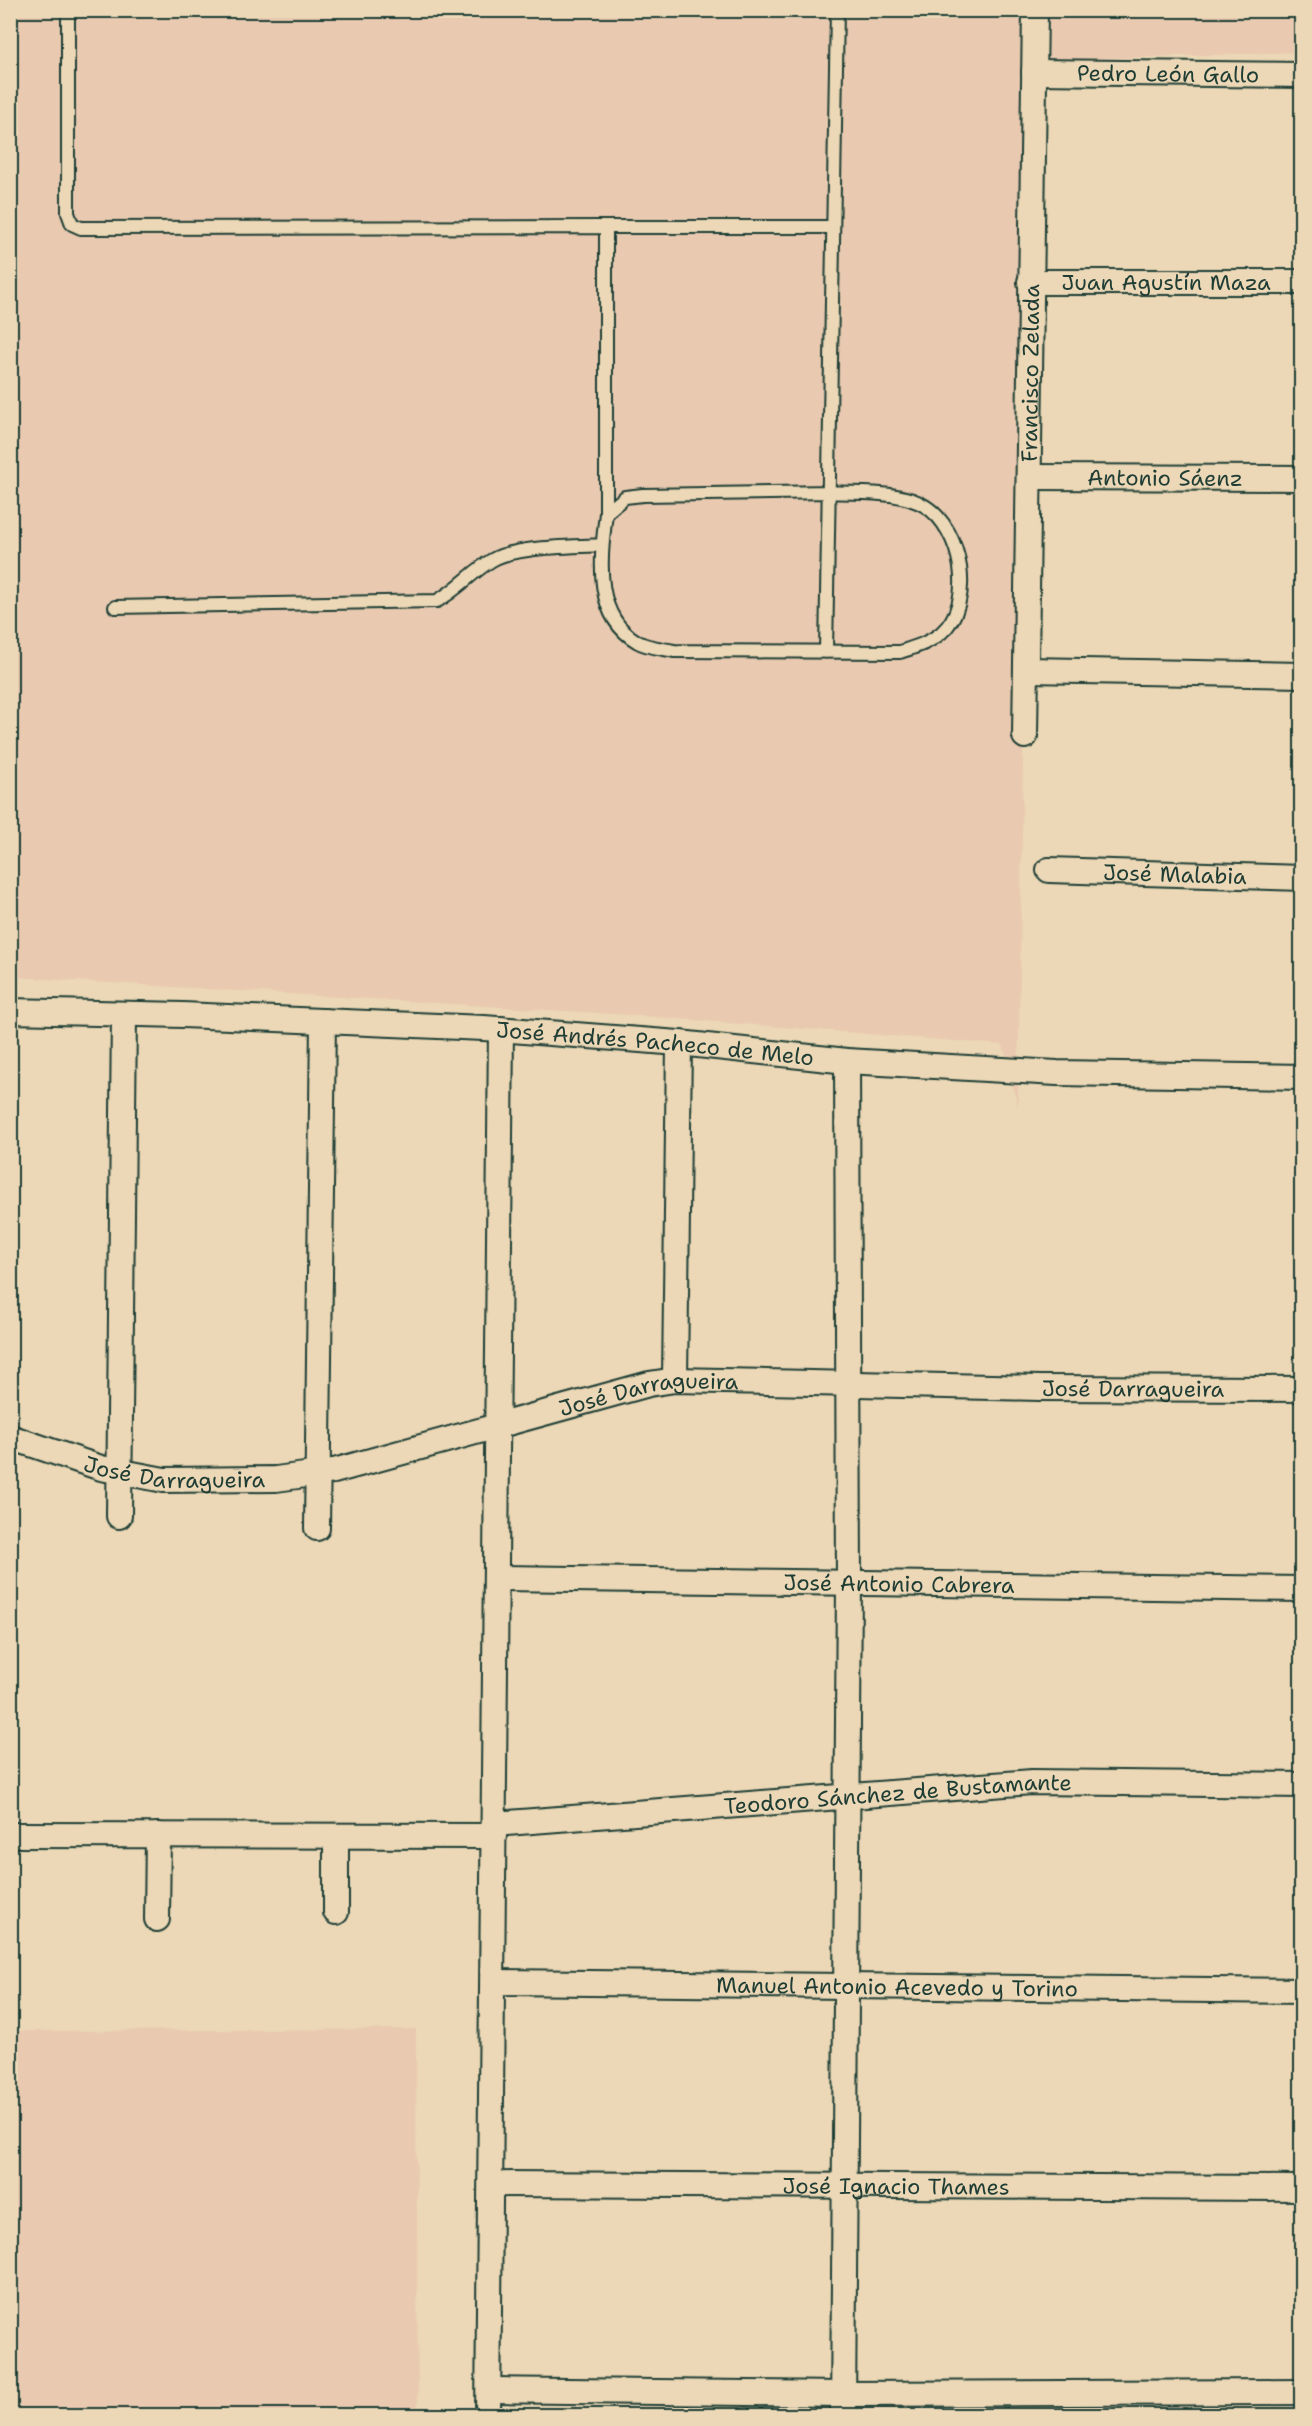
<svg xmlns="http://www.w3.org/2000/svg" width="1312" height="2426" font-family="'Shantell Sans',sans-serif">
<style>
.built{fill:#e9cab0}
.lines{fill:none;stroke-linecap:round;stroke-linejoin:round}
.service-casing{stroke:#1f3d34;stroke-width:16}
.minor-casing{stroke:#1f3d34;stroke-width:28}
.service{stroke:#ecd8b6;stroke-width:12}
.minor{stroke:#ecd8b6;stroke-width:24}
.labels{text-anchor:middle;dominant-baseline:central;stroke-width:4.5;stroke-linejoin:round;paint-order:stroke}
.street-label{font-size:22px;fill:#1f3d34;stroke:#ecd8b6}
</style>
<rect width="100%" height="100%" fill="#ecd8b6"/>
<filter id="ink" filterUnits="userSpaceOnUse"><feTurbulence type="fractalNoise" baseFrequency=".0167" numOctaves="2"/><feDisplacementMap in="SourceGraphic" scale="12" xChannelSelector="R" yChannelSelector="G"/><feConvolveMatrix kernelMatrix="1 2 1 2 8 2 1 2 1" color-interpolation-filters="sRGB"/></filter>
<g filter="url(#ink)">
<!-- built -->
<path class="built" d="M10,11H1301V52L1033,61L1018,1107L1003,1045L629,1015L11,977Z
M416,2029L418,2415H11V2031Z"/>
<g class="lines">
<!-- service casing -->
<g class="service-casing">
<path id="service" d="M68,10V213L72,224L81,228L606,227
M830,492C860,494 899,490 925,506C962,529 976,603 941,633C929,643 915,647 900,652L674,651C663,648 648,648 638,642C592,616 601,557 606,513L625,497L643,495Z
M606,513V227H833
M115,607L437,601C457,590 472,572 492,560C516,546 574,547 602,545
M826,652L837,10"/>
</g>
<!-- minor casing -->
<g class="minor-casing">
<g id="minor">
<path id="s1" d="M1034,72L1302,75"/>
<path id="s2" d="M1030,282H1302"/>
<path id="s3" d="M1029,477L1302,478"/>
<path d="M1027,670L1302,675"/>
<path id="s4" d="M1025,736L1035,10"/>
<path id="s5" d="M1049,870L1302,878"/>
<path id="s6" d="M10,1011L183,1015L484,1028L679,1043L847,1061L1057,1073L1302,1077"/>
<path d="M675,1380L679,1043"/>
<path id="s7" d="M10,1437L101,1468L164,1480L276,1479L334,1471L649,1384L675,1380L1040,1388L1302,1389"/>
<path d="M119,1516L124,1014"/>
<path d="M317,1528L323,1021"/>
<path id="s8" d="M497,1578L1302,1589"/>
<path id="s9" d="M494,1824L1032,1782L1302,1785"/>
<path d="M10,1835L494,1836"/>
<path d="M336,1836V1912"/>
<path d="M157,1919L158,1835"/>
<path id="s10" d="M493,1982L1302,1991"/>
<path id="s11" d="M491,2184L1302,2188"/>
<path d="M489,2390L843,2394L1302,2392"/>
<path d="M488,2416L501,1029"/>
<path d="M843,2416L849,1583L847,1061"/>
</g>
</g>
<!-- service -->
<use href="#service" class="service"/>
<!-- minor -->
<use href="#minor" class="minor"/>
</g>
</g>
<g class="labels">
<!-- street labels -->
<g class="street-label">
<text stroke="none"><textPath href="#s1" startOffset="134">Pedro León Gallo</textPath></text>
<text stroke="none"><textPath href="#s2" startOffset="136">Juan Agustín Maza</textPath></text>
<text stroke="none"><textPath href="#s4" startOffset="363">Francisco Zelada</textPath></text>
<text stroke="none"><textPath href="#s3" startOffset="136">Antonio Sáenz</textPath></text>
<text stroke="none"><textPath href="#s5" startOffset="126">José Malabia</textPath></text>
<text stroke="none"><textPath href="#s6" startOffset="646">José Andrés Pacheco de Melo</textPath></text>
<text stroke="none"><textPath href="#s7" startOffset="1142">José Darragueira</textPath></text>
<text stroke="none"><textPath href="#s7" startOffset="656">José Darragueira</textPath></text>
<text stroke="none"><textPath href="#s7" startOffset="170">José Darragueira</textPath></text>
<text stroke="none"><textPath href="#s8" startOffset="402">José Antonio Cabrera</textPath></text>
<text stroke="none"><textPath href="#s9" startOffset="405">Teodoro Sánchez de Bustamante</textPath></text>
<text stroke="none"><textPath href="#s10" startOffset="404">Manuel Antonio Acevedo y Torino</textPath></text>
<text stroke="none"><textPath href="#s11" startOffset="405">José Ignacio Thames</textPath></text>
</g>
</g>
<!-- margin -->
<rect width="1312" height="2426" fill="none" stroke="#ecd8b6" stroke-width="36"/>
<rect x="18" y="18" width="1276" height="2390" fill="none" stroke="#1f3d34" stroke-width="2" filter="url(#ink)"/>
</svg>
